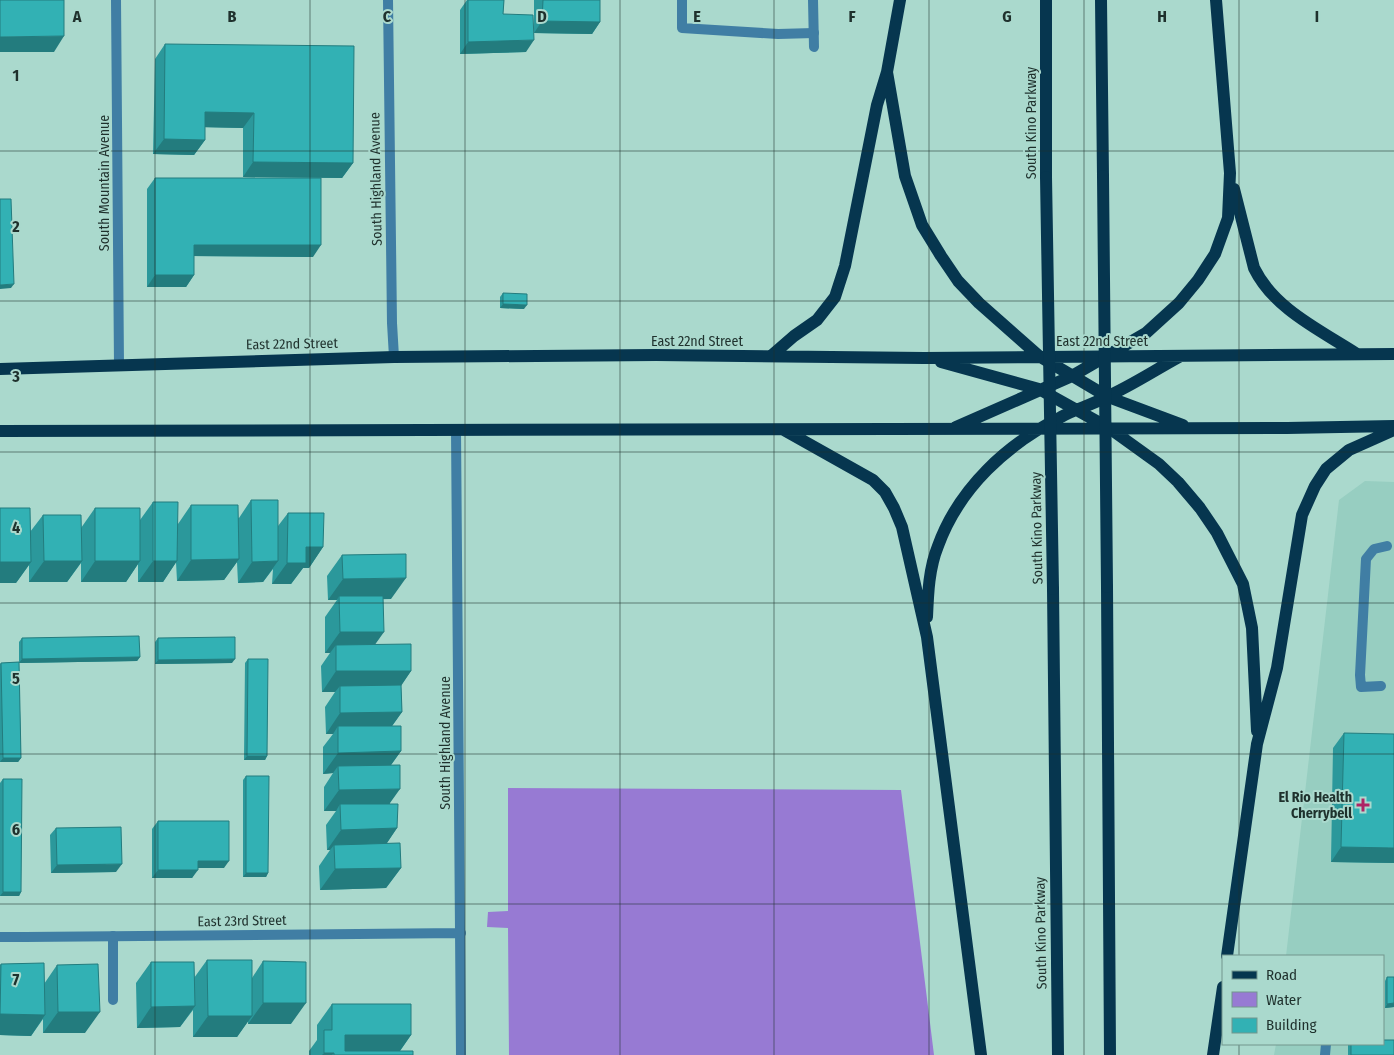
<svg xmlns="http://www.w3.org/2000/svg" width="1394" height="1055" font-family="'Fira Sans Condensed',sans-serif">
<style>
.built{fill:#97cec1}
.water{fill:#977ad3}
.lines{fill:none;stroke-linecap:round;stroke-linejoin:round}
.service{stroke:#407ea4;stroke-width:10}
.minor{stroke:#407ea4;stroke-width:10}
.primary{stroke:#06364f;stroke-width:12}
.primary-bridge{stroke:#06364f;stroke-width:12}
.wall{fill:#2b989b}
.shaded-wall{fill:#237c7e}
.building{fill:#32b1b4;stroke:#237c7e}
.grid{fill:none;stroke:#1f312d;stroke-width:1;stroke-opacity:0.55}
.poi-dot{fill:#ae2465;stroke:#aad9cd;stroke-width:2}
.labels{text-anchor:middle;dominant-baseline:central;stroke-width:4;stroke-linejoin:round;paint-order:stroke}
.street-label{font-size:14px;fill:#1f312d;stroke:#aad9cd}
.poi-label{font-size:14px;font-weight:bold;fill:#1f312d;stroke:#aad9cd;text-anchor:end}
.grid-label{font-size:16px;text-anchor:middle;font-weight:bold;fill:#1f312d;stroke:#aad9cd;stroke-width:4;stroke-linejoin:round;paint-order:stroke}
</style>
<rect width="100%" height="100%" fill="#aad9cd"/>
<!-- built -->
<path class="built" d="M1365,481L1394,482V1055H1274L1276,1044H1383V956H1286L1339,500Z"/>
<!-- water -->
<path class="water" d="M508,788L901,790L934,1055H509L508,928L487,927L488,912L508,911Z"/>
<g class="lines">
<!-- service -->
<path class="service" d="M682,0V28L778,34L814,33
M1381,686L1361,687L1360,675L1366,559L1374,549L1387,546
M113,936V1000
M0,937H25
M1325,1055L1326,1044"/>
<!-- minor -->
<path class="minor" d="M116,0L119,365
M388,0L392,323L394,357
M813,0L814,47
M456,430L461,1055
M25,937L461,933"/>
<!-- primary -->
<path class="primary" d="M1046,0V177
M1101,0L1103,176
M887,72L905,176L922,225L941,256L958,281L979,303L1039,356L1108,397L1183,425
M1234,189L1254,268C1274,309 1320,330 1357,354
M771,356L794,336L817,320L835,297L845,266L877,105L887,72L900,0
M941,362L1039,389L1109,428L1159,464L1178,482L1200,508L1217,533L1243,584L1252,628L1257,731
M0,369L394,357L656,355L924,358L1394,354
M956,427L1072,376L1146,333L1179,303L1198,280L1215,254L1228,218L1230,173L1216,0
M784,430L873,480L885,492L894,508L902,527L927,637L981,1055
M0,431L1287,428L1394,426
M1107,587L1110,1055
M1053,589L1058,1055
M927,617C928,593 929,568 938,546C959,488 1007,444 1061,417C1075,409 1092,405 1106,397C1131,386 1155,370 1179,357
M1227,956L1257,744L1277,668L1302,515L1315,486L1326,469L1349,450L1394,430
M1213,1055L1223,987"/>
<!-- primary-bridge -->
<path class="primary-bridge" d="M1103,176L1107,587
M1046,177L1053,589"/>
</g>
<!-- wall -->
<path class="wall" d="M467,0H504L503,14L526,52L460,54V10Z
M534,0H600V22L592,34L534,33Z
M165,44L353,163L342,178L243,177V128L205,127V140L194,155L153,154L155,59Z
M155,178L313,257L194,256V275L186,287H147V189Z
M503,293L524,309L500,308V297Z
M251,500L278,526L288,513L323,547L309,568H303L291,584H272L273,569L263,582L238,583L237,562L224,580L177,581L176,562L163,582H138V564L126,582H81V563L67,582H29V565L16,583L30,532L43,515L81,528L95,508L140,520L153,502L178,524L191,505L239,518Z
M342,555L391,599H383L375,644L411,671L401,685L402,712L392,726L401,751L391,765L390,804L397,828L386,844L401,868L386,888L320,890L319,866L330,850H327L326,825L336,811H324V787L333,773L323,774V747L333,734H326L325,707L335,692H322L321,666L330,653H325V617L337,600H328L327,576Z
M22,638L140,657L137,661L19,663L21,758L18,762H0V664L1,663L19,662V642Z
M158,638L232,663L155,664V642Z
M248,659L267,756L265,760H244L245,663Z
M1344,733L1394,863L1331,862L1333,748Z
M246,776L268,873L266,877H243V780Z
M3,779L21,892L19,896H0V783Z
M158,821L224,868H198L192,878H152V829Z
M56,828L116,872L51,873L50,835Z
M207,960L252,978L263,961L291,1024H248V1021L237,1037H193V1010L180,1027L137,1028L136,983L151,962L194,978Z
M1,964L44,984L57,965L85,1033H43V1019L31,1036L0,1035V965Z
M1387,977L1394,1007L1385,1008V981Z
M332,1004L411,1035L400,1051L413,1055H309V1051L317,1040V1025Z
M1348,1044H1383L1394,1055H1348Z"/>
<!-- shaded-wall -->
<path class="shaded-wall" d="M542,21L600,22L592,34L534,33Z
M64,36L54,52H0V37Z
M534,40L526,52L460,54L468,42Z
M205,112L254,113L243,128L194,127Z
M164,139L205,140L194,155L153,154Z
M253,162L353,163L342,178L243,177Z
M194,245H321L313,257L186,256Z
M155,275H194L186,287H147Z
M14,284L11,288L0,289V285Z
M503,304L527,305L524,309L500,308Z
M306,547H323L309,568H303L291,584H272L287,563Z
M239,559L224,580L177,581L191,560Z
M44,561H82L67,582H29Z
M95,561H140L126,582H81Z
M153,561H177L163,582H138Z
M278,561L263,582L238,583L252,562Z
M0,562H31L16,583H0Z
M406,578L391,599L339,600V596L337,600H328L343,579Z
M340,632H384L369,653L336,645L330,653H325Z
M140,657L137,661L19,663L22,659Z
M235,659L232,663L155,664L158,660Z
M336,671H411L397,692L340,686L335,692H322Z
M402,712L387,733L338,726L333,734H326L340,713Z
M401,751L386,772L338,766L333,773L323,774L338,753Z
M247,756H267L265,760H244Z
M3,758H21L18,762H0Z
M400,789L385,810L340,804L336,811H324L339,790Z
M397,828L383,849L334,845L330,850H327L341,830Z
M1341,847L1394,848V863L1331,862Z
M198,861H229L224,868H192Z
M122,864L116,872L51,873L57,865Z
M401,868L386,888L320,890L335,869Z
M158,870H198L192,878H152Z
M246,873H268L266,877H243Z
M3,892H21L19,896H0Z
M263,1003H306L291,1024H248Z
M1394,1003V1007L1385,1008L1387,1004Z
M195,1006L180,1027L137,1028L151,1007Z
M58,1012H100L85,1033H43Z
M0,1014L45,1015L31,1036L0,1035Z
M208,1016H252L237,1037H193Z
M345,1035H411L397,1055L334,1053L332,1055H322L324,1053Z"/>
<!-- building -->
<path class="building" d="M0,0H64V36L0,37Z
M468,0H504L503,14L533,15L534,40L468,42Z
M543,0H600V22L542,21Z
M165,44L354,46L353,163L253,162L254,113L205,112V140L164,139Z
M155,178H321V245H194V275H155Z
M0,199H11L14,284L0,285Z
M503,293L527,294V305L503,304Z
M251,500H278V561L252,562Z
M153,502H178L177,561H153Z
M191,505H238L239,559L191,560Z
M0,508H30L31,562H0Z
M95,508H140V561H95Z
M288,513H324L323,547H306V563H287Z
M43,515H81L82,561H44Z
M406,554V578L343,579L342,555Z
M339,596H383L384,632H340Z
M139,636L140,657L22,659V638Z
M235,637V659L158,660V638Z
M411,644V671H336V645Z
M248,659H268L267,756H247Z
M19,662L21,758H3L1,663Z
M401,685L402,712L340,713V686Z
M338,726H401V751L338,753Z
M1344,733L1394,734V848L1341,847Z
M400,765V789L339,790L338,766Z
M246,776H269L268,873H246Z
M3,779H22L21,892H3Z
M340,804H398L397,828L341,830Z
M158,821H229V861H198V870H158Z
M121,827L122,864L57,865L56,828Z
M400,843L401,868L335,869L334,845Z
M207,960H252V1016H208Z
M263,961L306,962V1003H263Z
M151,962H194L195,1006L151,1007Z
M44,963L45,1015L0,1014L1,964Z
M98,964L100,1012H58L57,965Z
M1387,977H1394V1003L1387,1004Z
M332,1004H411V1035H345V1051H413V1055H334V1053H324V1030H332Z
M1383,1040H1394V1055H1351V1044H1383Z"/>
<!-- grid -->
<path class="grid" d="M155,0V1055M310,0V1055M465,0V1055M620,0V1055M774,0V1055M929,0V1055M1084,0V1055M1239,0V956M0,151H1394M0,301H1394M0,452H1394M0,603H1394M0,754H1394M0,904H1394M1239,1044V1055"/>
<!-- markers -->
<path class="poi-dot" d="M1360.5 797.5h5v5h5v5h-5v5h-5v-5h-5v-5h5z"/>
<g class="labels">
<!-- street labels -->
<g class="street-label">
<text transform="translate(1031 123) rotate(-90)">South Kino Parkway</text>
<text transform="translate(376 179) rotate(-91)">South Highland Avenue</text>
<text transform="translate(104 183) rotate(-90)">South Mountain Avenue</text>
<text x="697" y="341">East 22nd Street</text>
<text x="1102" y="341">East 22nd Street</text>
<text transform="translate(292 344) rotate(-1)">East 22nd Street</text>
<text transform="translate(1037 528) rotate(-91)">South Kino Parkway</text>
<text transform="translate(445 743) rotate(-90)">South Highland Avenue</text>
<text transform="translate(242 921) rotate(-1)">East 23rd Street</text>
<text transform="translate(1041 933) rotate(-91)">South Kino Parkway</text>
</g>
<!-- poi labels -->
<g class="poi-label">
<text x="1352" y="797">El Rio Health<tspan x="1352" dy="16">Cherrybell</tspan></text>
</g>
</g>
<g class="grid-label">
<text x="77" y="22">A</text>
<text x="232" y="22">B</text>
<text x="387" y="22">C</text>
<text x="542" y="22">D</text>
<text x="697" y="22">E</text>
<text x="852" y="22">F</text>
<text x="1007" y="22">G</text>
<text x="1162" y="22">H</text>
<text x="1317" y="22">I</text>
<text x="16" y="81">1</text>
<text x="16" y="232">2</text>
<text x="16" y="382">3</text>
<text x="16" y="533">4</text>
<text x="16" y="684">5</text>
<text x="16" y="835">6</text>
<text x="16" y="985">7</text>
</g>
<!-- legend -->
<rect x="1222" y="955" width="162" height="90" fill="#aad9cd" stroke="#72968d"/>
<rect x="1232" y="971" width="25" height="8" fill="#06364f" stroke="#72968d"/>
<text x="1266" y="980" font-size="15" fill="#1f312d">Road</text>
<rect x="1232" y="992" width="25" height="15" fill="#977ad3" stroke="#72968d"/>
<text x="1266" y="1005" font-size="15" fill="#1f312d">Water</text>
<rect x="1232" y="1018" width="25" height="15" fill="#32b1b4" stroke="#72968d"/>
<text x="1266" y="1030" font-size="15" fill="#1f312d">Building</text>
</svg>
